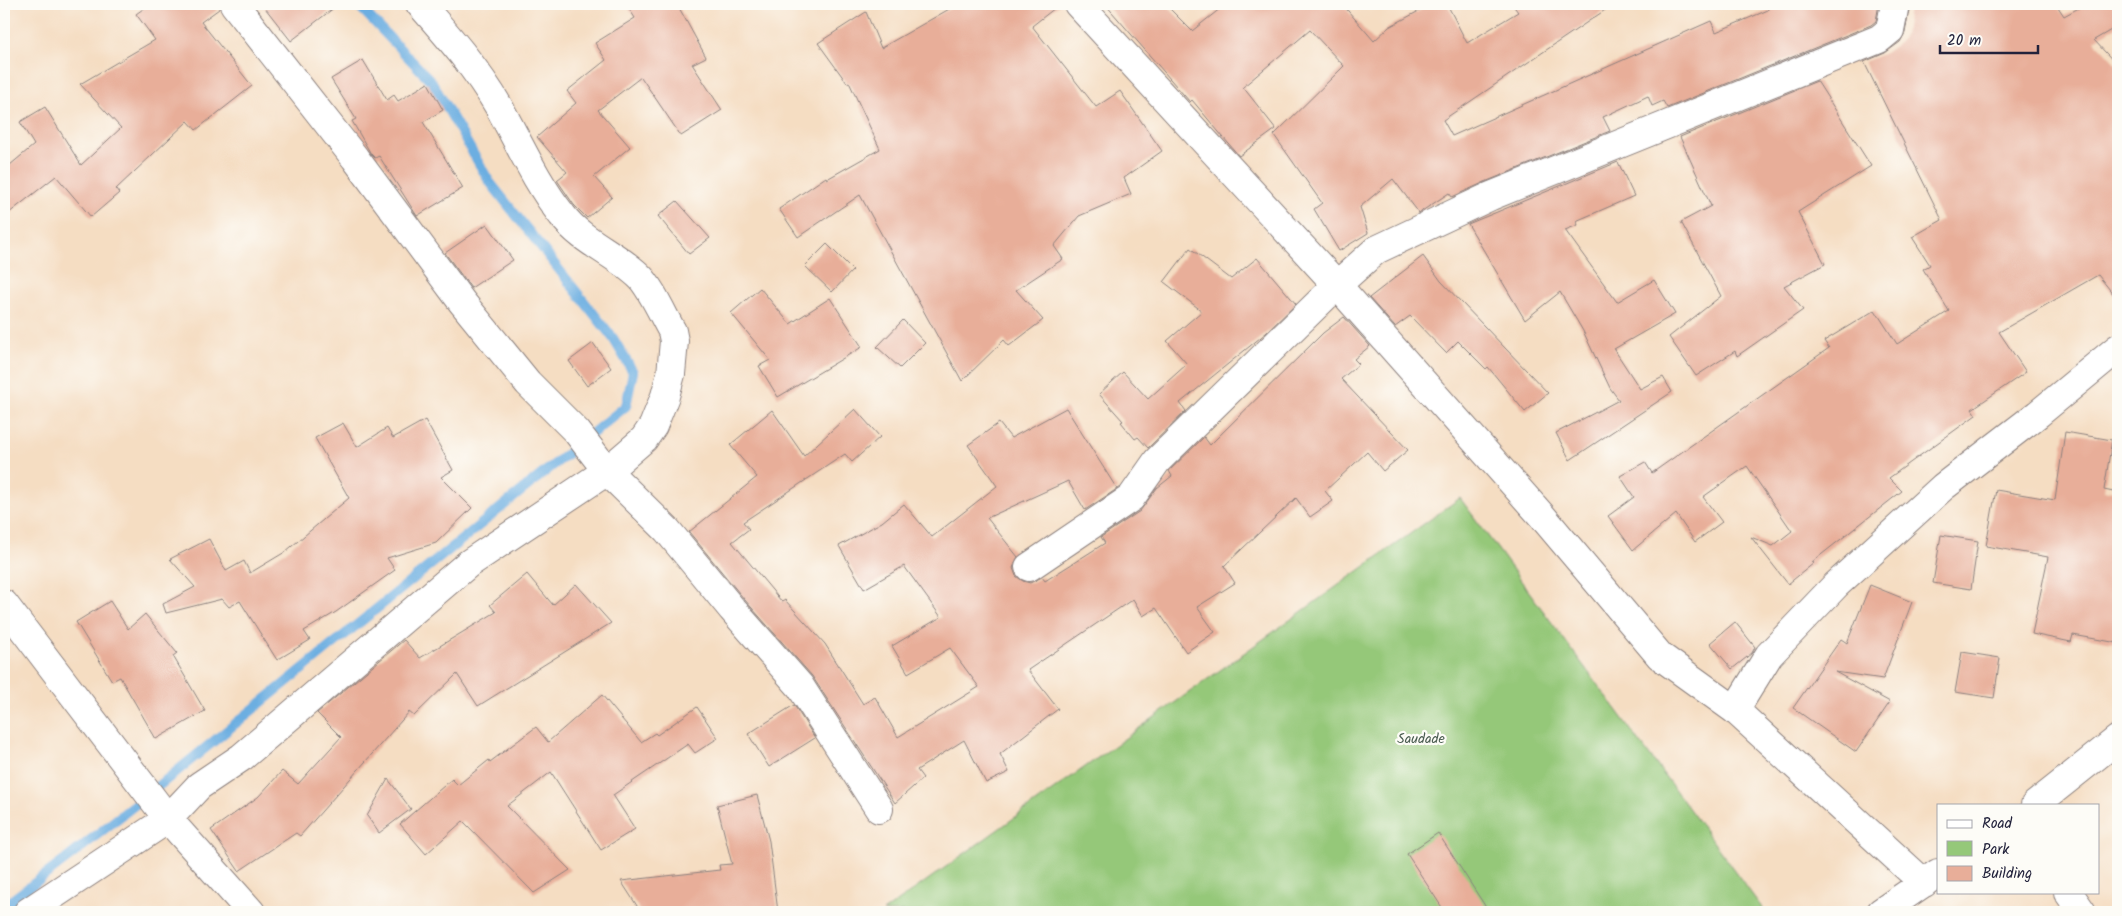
<svg xmlns="http://www.w3.org/2000/svg" width="2122" height="916" font-family="Kalam,sans-serif">
<style>
.green{fill:#95c879;stroke:#5c755a}
.lines{fill:none;stroke-linecap:round;stroke-linejoin:round}
.stream{stroke:#6caee1;stroke-width:10}
.building{fill:#e8ae99}
.minor-casing{stroke:#8c807e;stroke-width:30}
.minor{stroke:#fff;stroke-width:28}
.labels{text-anchor:middle;dominant-baseline:central;stroke-width:4.5;stroke-linejoin:round;paint-order:stroke}
.park-label{font-size:14px;fill:#4a5c51;stroke:#fdfcf7}
</style>
<rect width="100%" height="100%" fill="#fdfcf7"/>
<filter id="ink" filterUnits="userSpaceOnUse"><feTurbulence type="fractalNoise" baseFrequency=".02" numOctaves="2"/><feDisplacementMap in="SourceGraphic" scale="10" xChannelSelector="R" yChannelSelector="G"/><feConvolveMatrix kernelMatrix="1 2 1 2 8 2 1 2 1" color-interpolation-filters="sRGB"/></filter>
<filter id="wash" filterUnits="userSpaceOnUse"><feTurbulence type="fractalNoise" baseFrequency=".0096" numOctaves="4" result="noise"/><feDisplacementMap in="SourceGraphic" scale="20" xChannelSelector="R" yChannelSelector="G"/><feGaussianBlur stdDeviation="1.12" result="paint"/><feColorMatrix in="noise" values="0 0 0 0 0 0 0 0 0 0 0 0 0 0 0 0 0 1.4 0 .05"/><feComposite in="paint" operator="in"/></filter>
<g filter="url(#wash)">
<rect width="100%" height="100%" fill="#f5ddc2"/>
<!-- green -->
<path class="green" d="M1460,498L1765,912H883Z"/>
<g class="lines">
<!-- stream -->
<path class="stream" d="M4,906L69,857L171,776L626,406L633,372L613,338L489,181L432,82L357,4"/>
</g>
<g id="blocks">
<!-- building -->
<path class="building" d="M150,4H219V9L201,22L252,86L196,130L188,121L116,189L119,193L91,217L56,176L4,217V170L34,145L20,122L45,107L81,165L121,128L80,84L155,40L136,14Z
M262,4H339L291,41Z
M626,4H677L706,57L692,64L722,110L681,136L641,77L598,110L630,147L594,177L612,197L587,218L574,205L557,180L567,172L537,137L576,103L567,91L606,60L595,43L635,18Z
M958,4H1060L1032,26L1096,107L1120,91L1162,151L1124,178L1131,194L1079,216L1054,246L1063,259L1016,290L1043,320L1009,346L1004,340L962,381L860,195L798,237L779,209L826,177L827,179L880,149L849,82L847,83L818,43L866,12L881,48Z
M1105,4H1165L1192,31L1226,4H1342L1374,41L1389,27L1432,4H1447L1467,43L1518,12L1512,4H1614L1443,120L1452,136L1711,21L1716,32L1768,10L1766,4H1879L1876,21L1871,25L1667,108L1663,101L1652,106L1648,96L1603,117L1610,131L1485,182L1452,197L1449,193L1419,213L1393,179L1360,207L1368,233L1339,251L1314,209L1322,203L1274,135L1344,66L1310,30L1243,87L1276,129L1239,156L1192,100L1190,102Z
M1910,4H2056L2064,16L2086,4H2118V26L2094,40L2118,66V300L2098,275L1999,332L2026,372L1972,409L1976,415L1889,478L1902,491L1812,562L1814,563L1788,584L1751,537L1773,546L1792,531L1747,466L1703,497L1722,522L1695,542L1676,514L1633,550L1608,516L1634,497L1620,476L1645,462L1652,473L1829,348L1824,341L1875,310L1897,344L1949,311L1923,269L1930,265L1912,237L1942,220L1864,62L1885,53L1900,42L1905,33Z
M363,60L387,100L394,95L398,101L428,83L443,110L423,122L463,188L417,216L379,156L375,158L371,154L352,121L356,119L331,79Z
M1817,81L1871,166L1798,212L1825,264L1784,286L1803,310L1737,356L1735,351L1696,376L1669,337L1721,296L1681,222L1711,206L1680,137Z
M1618,162L1634,196L1576,221L1578,225L1565,230L1617,302L1654,280L1675,314L1614,349L1640,389L1663,377L1672,392L1570,460L1556,433L1619,400L1610,388L1583,331L1560,292L1525,320L1468,224Z
M677,201L710,238L689,254L658,216Z
M487,224L513,260L471,288L445,253Z
M827,244L853,270L832,292L805,266Z
M1190,248L1231,279L1257,258L1296,304L1266,333L1180,403L1186,411L1148,448L1138,437L1135,439L1121,422L1123,421L1099,394L1123,372L1148,399L1187,364L1167,341L1202,311L1164,282Z
M1423,256L1441,281L1548,393L1525,412L1488,367L1486,369L1458,341L1446,353L1410,316L1395,327L1369,298Z
M760,288L790,324L830,298L862,347L778,397L759,366L770,360L731,313Z
M1344,317L1370,346L1354,359L1359,364L1341,379L1408,450L1383,471L1367,452L1325,491L1333,501L1310,517L1296,498L1224,566L1235,583L1197,607L1215,632L1186,652L1156,608L1143,616L1133,599L1028,670L1058,709L1000,754L1009,772L986,783L964,740L917,770L923,778L895,803L812,676L744,599L689,532L757,477L730,445L772,410L804,456L855,409L880,437L852,462L845,454L743,522L749,529L732,542L782,602L785,600L825,644L863,704L875,697L898,737L979,687L950,648L908,673L892,646L941,617L904,566L864,589L839,546L882,522L904,504L932,537L997,486L968,445L999,423L1011,438L1066,408L1117,489L1085,510L1068,481L987,518L1018,557L1013,568L1016,576L1023,581L1030,583L1042,577L1045,581L1105,543L1101,537L1140,511L1157,488L1172,476L1169,471L1204,437L1210,445L1323,333Z
M903,320L925,343L900,368L877,347Z
M593,343L611,368L587,386L569,361Z
M425,420L453,470L441,477L472,508L436,543L387,558L395,570L336,612L304,631L310,640L277,660L240,601L229,607L222,599L166,613L163,604L195,587L170,559L209,539L226,571L244,561L250,573L285,552L349,498L315,438L343,423L357,447L387,428L393,438Z
M2065,432L2112,440L2104,490L2118,493V643L2073,635L2071,642L2032,634L2048,557L1986,546L1996,490L2055,500Z
M1941,535L1978,541L1971,589L1933,583Z
M527,574L553,605L576,584L611,623L478,706L457,674L414,716L409,712L300,836L296,833L239,871L211,830L258,797L282,771L298,784L341,737L317,713L404,640L420,658L496,612L490,605Z
M1870,585L1912,602L1883,679L1835,672L1890,702L1856,752L1793,708L1841,639L1847,643Z
M110,601L128,629L145,614L177,653L173,656L205,711L156,739L120,677L112,681L76,622Z
M1735,622L1755,647L1752,653L1732,669L1710,643Z
M1962,652L2000,658L1994,698L1955,692Z
M602,695L641,742L655,733L657,735L697,707L718,738L695,753L688,744L613,795L635,829L601,850L551,772L507,806L570,870L534,893L463,821L426,854L400,824L452,779L458,785L489,760L490,762L536,727L548,742Z
M794,705L815,738L769,767L748,734Z
M388,779L411,809L379,833L367,816Z
M757,795L769,841L778,912H641L621,881L720,870L719,865L732,864L717,805Z
M1438,833L1489,912H1445L1407,854Z"/>
</g>
</g>
<g filter="url(#ink)">
<use href="#blocks" fill-opacity="0" stroke="#8c807e" stroke-width="1"/>
<g class="lines">
<!-- minor casing -->
<g class="minor-casing">
<path id="minor" d="M234,4L355,158L462,302L528,383L577,432L607,471L667,530L732,609L800,686L879,809
M1078,4L1337,285L1542,516L1660,656L1735,710L1924,883
M1029,567L1131,498L1157,461L1337,285L1376,250L1491,196L1879,39L1890,30L1895,4
M4,604L168,819L251,912
M1735,710L1769,655L1836,585L1943,487L2038,414L2118,348
M2035,805L2118,739
M2068,892L2082,912
M28,912L168,819L199,786L242,757L468,564L607,471L644,439L653,426L665,396L671,374L674,341L672,331C664,317 650,286 639,276C615,253 582,242 562,215C536,182 519,143 499,107C477,69 448,36 420,4
M1881,912L1938,873"/>
</g>
<!-- minor -->
<use href="#minor" class="minor"/>
</g>
</g>
<g class="labels">
<!-- park labels -->
<g class="park-label">
<text x="1421" y="739">Saudade</text>
</g>
</g>
<!-- margin -->
<rect width="2122" height="916" fill="none" stroke="#fdfcf7" stroke-width="20"/>
<!-- legend -->
<rect x="1937" y="804" width="162" height="90" fill="#fdfcf7" stroke="#a5a5ac"/>
<rect x="1947" y="820" width="25" height="8" fill="#ffffff" stroke="#a5a5ac"/>
<text x="1982" y="828" font-size="15" fill="#22223b">Road</text>
<rect x="1947" y="841" width="25" height="15" fill="#95c879" stroke="#a5a5ac"/>
<text x="1982" y="854" font-size="15" fill="#22223b">Park</text>
<rect x="1947" y="866" width="25" height="15" fill="#e8ae99" stroke="#a5a5ac"/>
<text x="1982" y="878" font-size="15" fill="#22223b">Building</text>
<!-- scale -->
<path d="M1940 45v8h98v-8" fill="none" stroke="#22223b" stroke-width="2.5"/>
<text x="1947" y="45" font-size="15" fill="#22223b" stroke="#fdfcf7" stroke-width="4" paint-order="stroke">20 m</text>
</svg>
